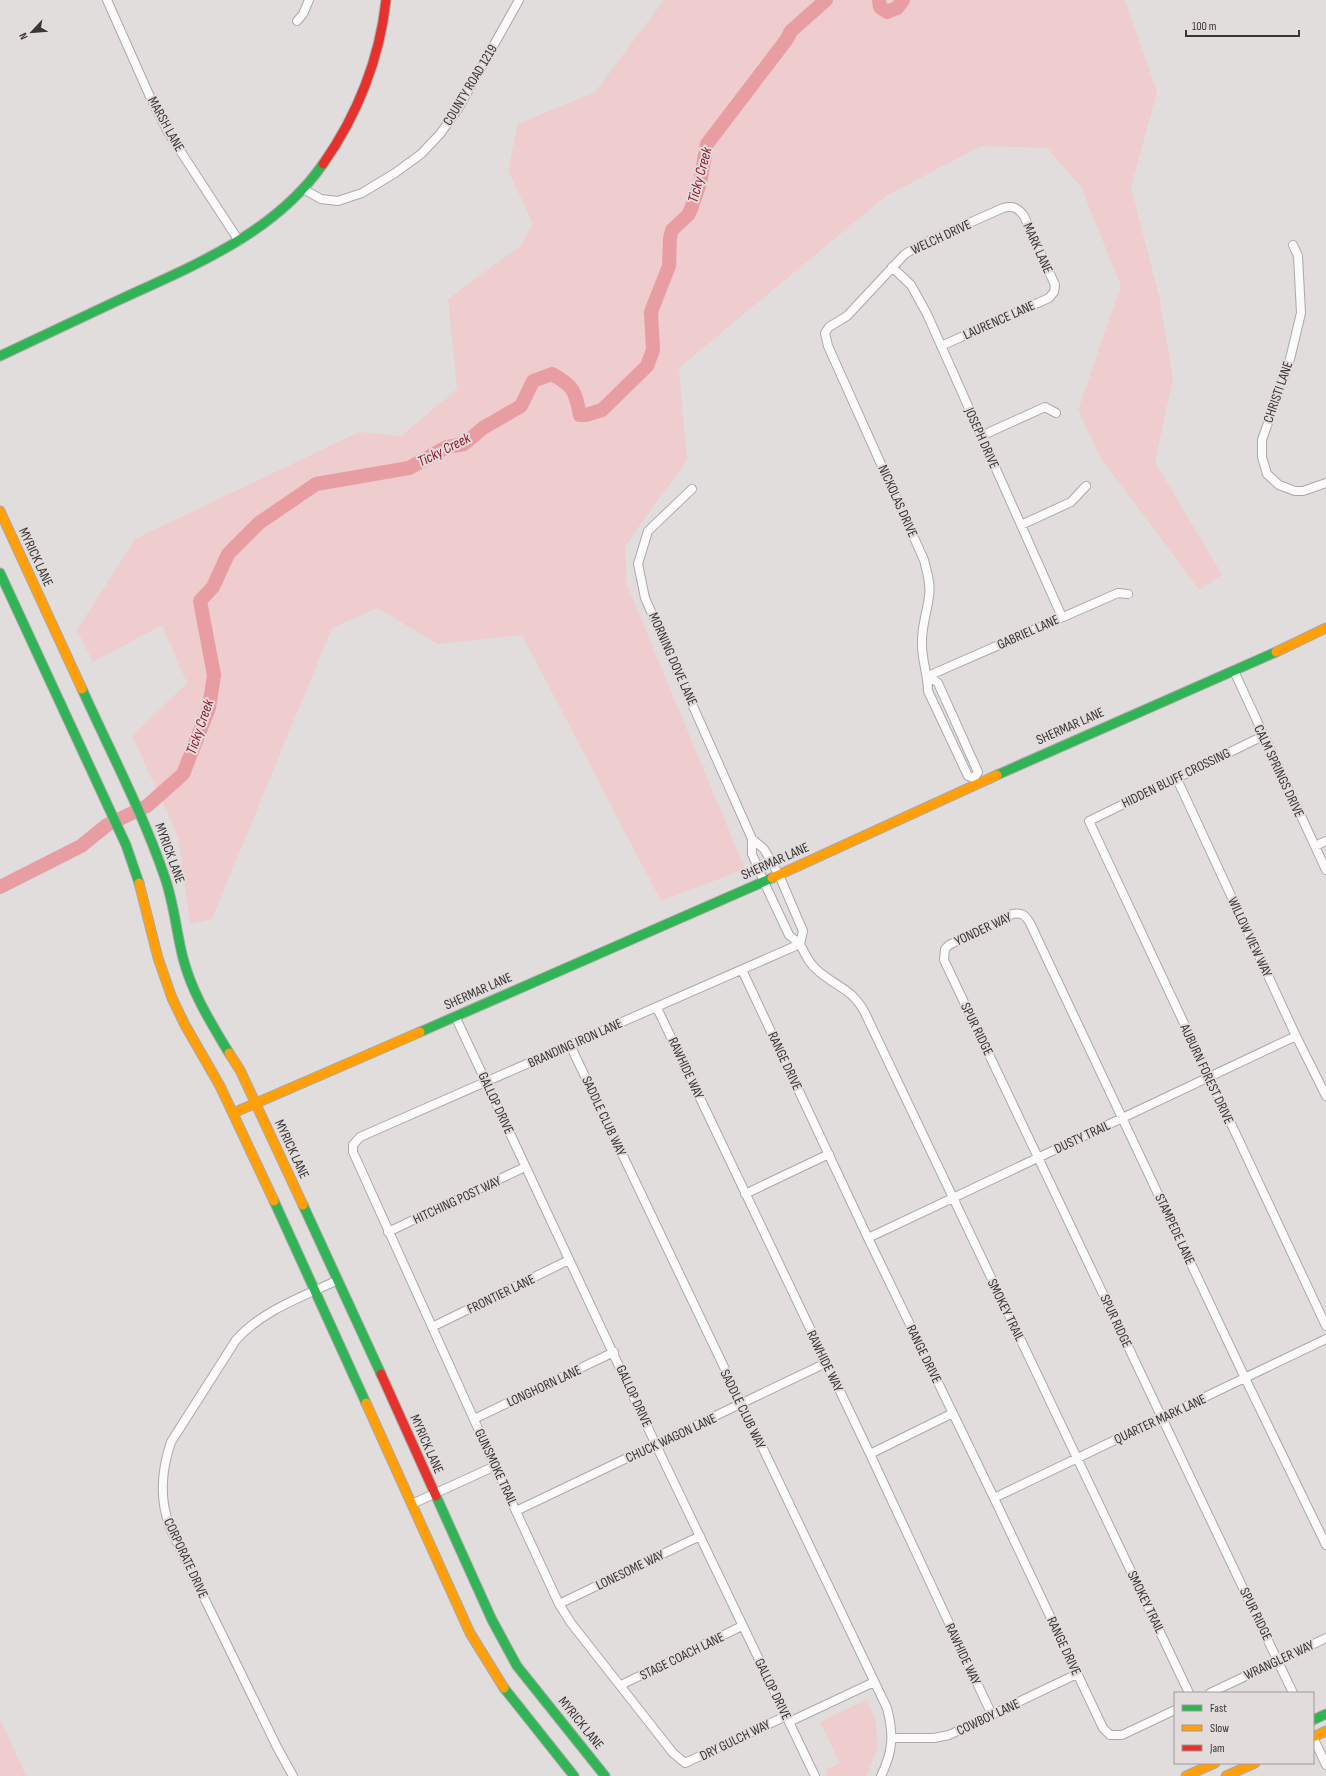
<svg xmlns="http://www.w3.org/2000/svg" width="1326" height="1776" font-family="'Sofia Sans Condensed',sans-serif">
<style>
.green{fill:#efcccd}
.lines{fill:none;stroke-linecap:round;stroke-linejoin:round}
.river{stroke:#e89da2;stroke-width:14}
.street-casing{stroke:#aca8a8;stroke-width:10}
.fast-casing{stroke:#aca8a8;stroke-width:11}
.slow-casing{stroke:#aca8a8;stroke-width:11}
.jam-casing{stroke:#aca8a8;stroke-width:11}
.street{stroke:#fbfafa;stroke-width:8}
.fast{stroke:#30b455;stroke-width:9}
.slow{stroke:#ff9f0a;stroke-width:9}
.jam{stroke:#e5322d;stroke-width:9}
.labels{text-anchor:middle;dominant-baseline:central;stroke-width:4;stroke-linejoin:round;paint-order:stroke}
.street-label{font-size:14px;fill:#393636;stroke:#e3dcdc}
.water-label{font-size:15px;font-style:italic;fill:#941631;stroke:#e3dcdc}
</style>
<rect width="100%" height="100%" fill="#e2dddd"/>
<!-- green -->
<path class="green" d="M664,0H1125L1157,92L1131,187L1159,296L1173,379L1155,462L1222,575L1199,590L1101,458L1078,410L1121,286L1081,187L1047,148L981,146L886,196L679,368L687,460L625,546L627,585L745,869L661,901L522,635L437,644L378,608L332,628L212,919L190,924L178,836L132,736L187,683L162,625L93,662L77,630L135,539L359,432L401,436L457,389L448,299L520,246L533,224L508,170L518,124L595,92Z
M866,1700L876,1721L877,1748L867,1776H827L825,1770L840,1763L820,1722Z
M0,1719L26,1776H0Z"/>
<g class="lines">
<!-- river -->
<path class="river" d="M879,0L880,7L887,12L897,8L903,0
M0,887L81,846L107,825L147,806L183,774L209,708L214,675L200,601L213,587L228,554L259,523L316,484L409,468L447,447L464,444L483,428L521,406L533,381L552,374C574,386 575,391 580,415H586L602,410L647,366L653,350L651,312L669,266L670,238L672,230L688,215L691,209L700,183L707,144L787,39L791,31L826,0"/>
<!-- street casing -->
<g class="street-casing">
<path id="street" d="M107,0L151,99L168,132L239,241
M297,21L303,14L309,0
M303,189L321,199L338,201L362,193L395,173L421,154L440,134L458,109L519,0
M1293,245L1298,256L1301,313L1290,359L1262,440V457L1267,474L1279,485L1295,491H1303L1326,483
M892,267L911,285L927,314L1062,617
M941,346L1049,298L1054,292L1055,285L1024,216C1018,208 1013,205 1003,208L922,244L905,254L847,316L829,327L825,333L828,346L924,560C927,572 931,584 929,596C927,613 921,628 922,645C922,661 928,675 928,691L968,776L974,778
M981,436L1045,407L1056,413
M692,489L648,531L638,564L645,598L752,839L764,849L779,875L803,931L800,944L789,935L764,882L752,854V839
M1021,525L1071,502L1086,486
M1234,671L1326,870
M928,676L1118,593L1128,594
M928,676L938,683L978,772L974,778L976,783
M1263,736L1089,821L1326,1326
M1176,777L1296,1036L1326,1096
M1315,846L1326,841
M742,970L868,1238L994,1498L1103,1728L1110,1735H1122L1175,1710
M657,1008L870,1454L992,1715
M455,1016L656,1445L815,1776
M570,1045L887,1708C894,1735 893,1751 881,1776
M745,1194L829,1154
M388,1232L525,1167
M868,1238L1296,1036
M432,1327L569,1260
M474,1419L614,1352
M870,1454L953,1413
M994,1498L1326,1339
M412,1504L495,1466
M516,1511L826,1363
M559,1604L700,1536
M621,1685L742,1626
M1210,1693L1326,1638
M1293,1693L944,960L945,949L949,945L1012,914C1022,912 1025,915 1030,923L1245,1378L1326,1545
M786,1716L685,1763L673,1753L571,1623L559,1604L495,1466L353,1152V1145L360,1137L800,944C805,954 809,963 817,970C836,987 852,988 865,1013L1189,1693
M789,1722L874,1682
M1313,1737L1326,1765
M893,1738H934L949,1735L1077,1674
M293,1776L277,1747L171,1530C159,1500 161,1472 171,1442L236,1340C263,1310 302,1297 338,1280"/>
</g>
<!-- fast casing -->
<g class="fast-casing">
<path id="fast" d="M0,356C40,337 80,318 121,299C195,265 275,233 323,164
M0,573L126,845L139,883
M82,689C110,751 142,811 164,875C174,902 176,931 183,958C192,993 211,1023 229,1053
M997,775L1276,652
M420,1032L772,878
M274,1201L366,1403
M303,1205L381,1374
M436,1496L492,1620L517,1666L605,1776
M504,1688L574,1776
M1313,1720L1326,1714"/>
</g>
<!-- slow casing -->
<g class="slow-casing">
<path id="slow" d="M0,511L82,689
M1276,652L1326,628
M772,878L997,775
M139,883L158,958L172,998L185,1025L220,1086L274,1201
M229,1053L240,1070L303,1205
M233,1113L420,1032
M366,1403L470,1633L504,1688
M1313,1737L1326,1731
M1186,1776L1215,1763
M1226,1776L1255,1763"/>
</g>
<!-- jam casing -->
<g class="jam-casing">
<path id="jam" d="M323,164C357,116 380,58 386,0
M381,1374L436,1496"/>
</g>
<!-- street -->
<use href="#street" class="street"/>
<!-- fast -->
<use href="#fast" class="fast"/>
<!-- slow -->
<use href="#slow" class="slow"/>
<!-- jam -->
<use href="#jam" class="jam"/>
</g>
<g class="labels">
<!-- street labels -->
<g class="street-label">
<text transform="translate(470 85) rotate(-59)">COUNTY ROAD 1219</text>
<text transform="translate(166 124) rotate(61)">MARSH LANE</text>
<text transform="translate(941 237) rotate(-25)">WELCH DRIVE</text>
<text transform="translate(1038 248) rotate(66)">MARK LANE</text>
<text transform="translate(999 320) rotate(-24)">LAURENCE LANE</text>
<text transform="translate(1278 392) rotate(-71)">CHRISTI LANE</text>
<text transform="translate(982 438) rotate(66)">JOSEPH DRIVE</text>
<text transform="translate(898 501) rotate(66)">NICKOLAS DRIVE</text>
<text transform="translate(36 557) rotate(65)">MYRICK LANE</text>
<text transform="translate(1028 632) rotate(-24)">GABRIEL LANE</text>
<text transform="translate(673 659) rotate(66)">MORNING DOVE LANE</text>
<text transform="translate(1070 726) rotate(-24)">SHERMAR LANE</text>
<text transform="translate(1279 771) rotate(65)">CALM SPRINGS DRIVE</text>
<text transform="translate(1176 778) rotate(-26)">HIDDEN BLUFF CROSSING</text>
<text transform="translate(170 853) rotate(70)">MYRICK LANE</text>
<text transform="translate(775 861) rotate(-24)">SHERMAR LANE</text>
<text transform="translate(983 929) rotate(-25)">YONDER WAY</text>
<text transform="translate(1250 937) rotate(65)">WILLOW VIEW WAY</text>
<text transform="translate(478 991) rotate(-24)">SHERMAR LANE</text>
<text transform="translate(977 1029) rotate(64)">SPUR RIDGE</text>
<text transform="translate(575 1043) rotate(-24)">BRANDING IRON LANE</text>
<text transform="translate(785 1061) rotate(65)">RANGE DRIVE</text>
<text transform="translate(686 1068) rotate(65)">RAWHIDE WAY</text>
<text transform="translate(1207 1074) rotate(65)">AUBURN FOREST DRIVE</text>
<text transform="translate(496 1103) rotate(65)">GALLOP DRIVE</text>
<text transform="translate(604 1116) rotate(65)">SADDLE CLUB WAY</text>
<text transform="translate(1082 1137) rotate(-25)">DUSTY TRAIL</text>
<text transform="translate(292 1149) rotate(65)">MYRICK LANE</text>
<text transform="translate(457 1200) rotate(-25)">HITCHING POST WAY</text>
<text transform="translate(1175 1229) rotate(65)">STAMPEDE LANE</text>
<text transform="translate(501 1294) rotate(-26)">FRONTIER LANE</text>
<text transform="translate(1006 1310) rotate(64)">SMOKEY TRAIL</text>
<text transform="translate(1116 1321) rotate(65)">SPUR RIDGE</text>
<text transform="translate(924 1354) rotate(64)">RANGE DRIVE</text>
<text transform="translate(825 1361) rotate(64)">RAWHIDE WAY</text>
<text transform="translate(544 1386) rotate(-25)">LONGHORN LANE</text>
<text transform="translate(634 1396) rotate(65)">GALLOP DRIVE</text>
<text transform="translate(743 1409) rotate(64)">SADDLE CLUB WAY</text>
<text transform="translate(1160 1419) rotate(-25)">QUARTER MARK LANE</text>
<text transform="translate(671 1438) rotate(-25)">CHUCK WAGON LANE</text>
<text transform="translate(427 1444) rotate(66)">MYRICK LANE</text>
<text transform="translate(496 1467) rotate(65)">GUNSMOKE TRAIL</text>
<text transform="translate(186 1558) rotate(65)">CORPORATE DRIVE</text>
<text transform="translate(630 1570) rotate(-26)">LONESOME WAY</text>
<text transform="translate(1146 1602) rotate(64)">SMOKEY TRAIL</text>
<text transform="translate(1256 1614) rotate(64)">SPUR RIDGE</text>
<text transform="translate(1064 1646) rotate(65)">RANGE DRIVE</text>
<text transform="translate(963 1654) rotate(65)">RAWHIDE WAY</text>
<text transform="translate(682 1656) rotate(-26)">STAGE COACH LANE</text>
<text transform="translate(1279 1660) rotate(-25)">WRANGLER WAY</text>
<text transform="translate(773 1689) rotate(64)">GALLOP DRIVE</text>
<text transform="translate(988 1717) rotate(-25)">COWBOY LANE</text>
<text transform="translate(581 1723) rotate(51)">MYRICK LANE</text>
<text transform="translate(735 1740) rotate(-26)">DRY GULCH WAY</text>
</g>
<!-- water labels -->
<g class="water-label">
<text transform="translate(700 175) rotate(-75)">Ticky Creek</text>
<text transform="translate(444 450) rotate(-27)">Ticky Creek</text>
<text transform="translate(200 727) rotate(-71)">Ticky Creek</text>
</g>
</g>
<!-- legend -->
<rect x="1174" y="1692" width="140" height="72" fill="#e3dcdc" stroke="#9f9a9a"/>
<rect x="1182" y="1705" width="20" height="6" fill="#30b455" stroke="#9f9a9a"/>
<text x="1210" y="1712" font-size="12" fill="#393636">Fast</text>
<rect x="1182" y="1725" width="20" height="6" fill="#ff9f0a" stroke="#9f9a9a"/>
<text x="1210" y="1732" font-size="12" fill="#393636">Slow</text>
<rect x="1182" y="1745" width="20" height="6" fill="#e5322d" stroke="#9f9a9a"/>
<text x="1210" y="1752" font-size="12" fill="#393636">Jam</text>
<!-- north arrow -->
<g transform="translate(32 32) rotate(244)" stroke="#e3dcdc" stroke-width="3" paint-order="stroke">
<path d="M0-3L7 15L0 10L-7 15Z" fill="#393636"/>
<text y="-6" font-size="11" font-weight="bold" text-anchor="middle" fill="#393636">N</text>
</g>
<!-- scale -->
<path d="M1186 30v6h113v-6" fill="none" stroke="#393636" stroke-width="2"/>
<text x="1192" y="30" font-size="12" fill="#393636" stroke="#e3dcdc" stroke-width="3" paint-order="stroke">100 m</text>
</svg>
